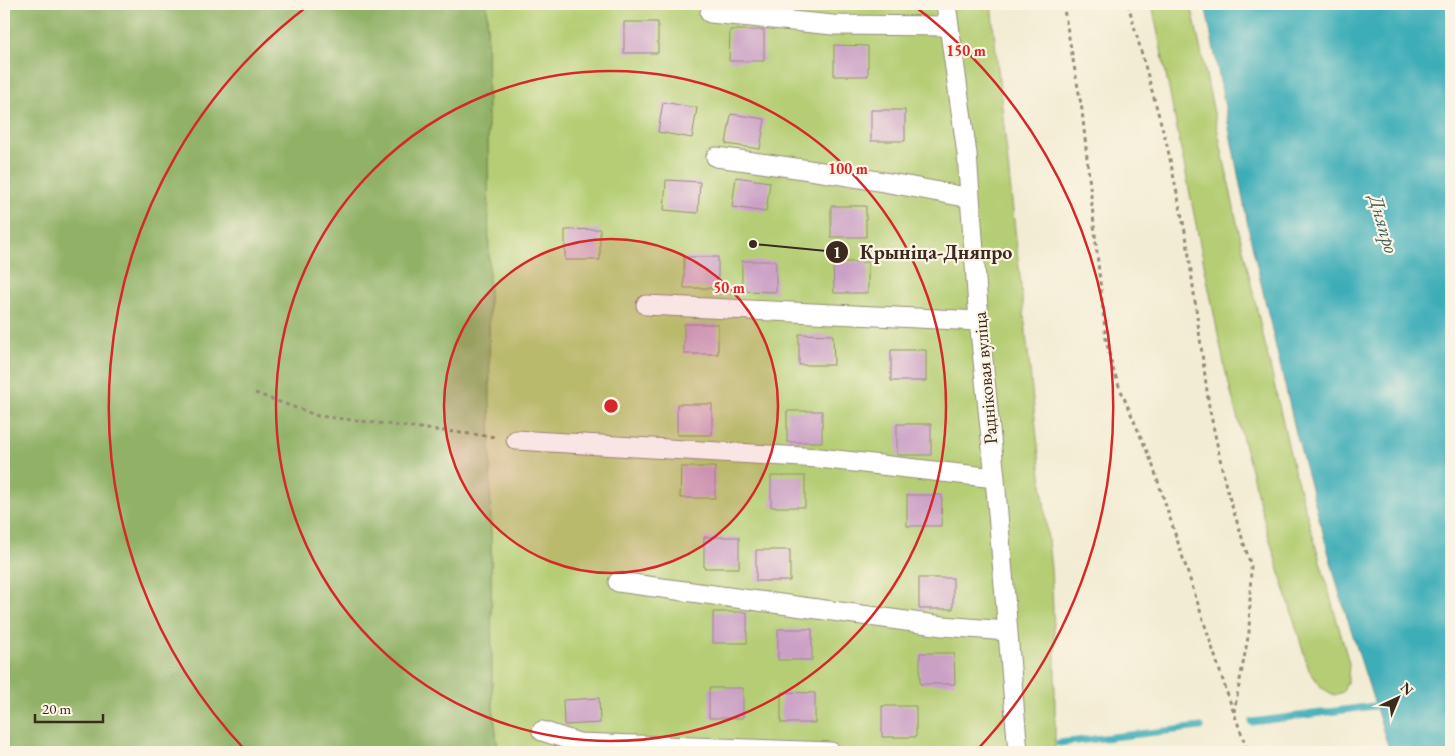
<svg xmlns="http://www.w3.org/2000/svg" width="1455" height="756" font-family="'EB Garamond',serif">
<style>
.green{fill:#b5ce74;stroke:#787c49}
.forest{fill:#90b166;stroke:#666e42}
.water{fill:#3dadb8;stroke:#3c6c6b}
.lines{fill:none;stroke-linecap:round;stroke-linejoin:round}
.stream{stroke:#3dadb8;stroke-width:7}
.building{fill:#cba0c6}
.minor-casing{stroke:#978b79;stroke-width:21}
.path{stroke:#978b79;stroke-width:3;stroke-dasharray:4 4;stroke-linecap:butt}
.minor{stroke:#fff;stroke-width:19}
.ring{fill:none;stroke:#d62828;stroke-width:2.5}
.labels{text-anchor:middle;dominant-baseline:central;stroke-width:4.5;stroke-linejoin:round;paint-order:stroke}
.street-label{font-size:19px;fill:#3b2a1e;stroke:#fcf5e5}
.water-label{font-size:20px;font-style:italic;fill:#3c5e5c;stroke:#fcf5e5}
.centre{fill:#d62828;stroke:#fcf5e5;stroke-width:2.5}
.ring-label{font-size:15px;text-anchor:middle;font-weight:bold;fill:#d62828;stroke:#fcf5e5;stroke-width:4.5;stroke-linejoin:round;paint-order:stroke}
.leader{fill:none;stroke:#3b2a1e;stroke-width:2}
.callout-dot{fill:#3b2a1e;stroke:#fcf5e5;stroke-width:2}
.mark-label{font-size:15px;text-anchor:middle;font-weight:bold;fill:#fff}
.callout-label{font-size:20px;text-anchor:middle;font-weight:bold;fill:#3b2a1e;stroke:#fcf5e5;stroke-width:4.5;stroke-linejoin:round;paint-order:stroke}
</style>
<rect width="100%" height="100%" fill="#fcf5e5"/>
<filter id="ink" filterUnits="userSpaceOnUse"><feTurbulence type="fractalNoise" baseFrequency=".02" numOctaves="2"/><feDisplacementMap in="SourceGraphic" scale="10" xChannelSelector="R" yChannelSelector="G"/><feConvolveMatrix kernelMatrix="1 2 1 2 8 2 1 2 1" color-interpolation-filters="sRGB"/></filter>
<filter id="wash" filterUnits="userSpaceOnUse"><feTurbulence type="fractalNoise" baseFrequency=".0096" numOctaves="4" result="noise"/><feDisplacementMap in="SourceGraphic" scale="20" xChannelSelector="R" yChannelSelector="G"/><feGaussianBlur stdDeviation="1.12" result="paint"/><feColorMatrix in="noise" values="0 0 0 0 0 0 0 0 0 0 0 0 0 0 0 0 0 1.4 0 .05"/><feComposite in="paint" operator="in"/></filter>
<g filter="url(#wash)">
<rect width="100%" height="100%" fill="#f3ecd4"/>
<!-- green -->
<path class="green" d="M487,4H991L1051,569L1055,651V752H498L492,698Z
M1152,4H1191L1238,227L1293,466L1349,663L1348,680L1343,692L1334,695L1322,688L1309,670L1265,524L1225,369Z"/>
<!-- forest -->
<path class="forest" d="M4,4H487L492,698L498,752H4Z"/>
<!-- water -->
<path class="water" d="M1205,4H1451V752H1390L1340,595L1297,437L1250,236Z"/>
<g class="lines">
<!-- stream -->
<path class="stream" d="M1252,722L1374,706L1382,701
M1059,743L1201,727"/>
</g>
<g id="blocks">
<!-- building -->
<path class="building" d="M624,22H658V53H624Z
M730,30H764V61H729Z
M834,45L868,46V76H834Z
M663,102L697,108L692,138L658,132Z
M871,110H905V141H871Z
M731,114L765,119L760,149L726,144Z
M736,177L770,182L766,212L732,207Z
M666,180L700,182L698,213L664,210Z
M831,206H866V237H831Z
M600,229V260H565V230Z
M684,257H718V288H684Z
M742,261H776V292L742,291Z
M833,262H868V293H834Z
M684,324H718V354H684Z
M799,334L833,335L834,365H799Z
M891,350H926V381H891Z
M677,404H712V435H677Z
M787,411H822V442H787Z
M897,424H931V455H897Z
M681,467H715V498H680Z
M771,476H805V507H771Z
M907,495H942L941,526H907Z
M704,537H739V568H704Z
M756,550H790V581H756Z
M919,578H953V609H919Z
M713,612H747V643H713Z
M778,629H812V660H778Z
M920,653H954L955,684H920Z
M709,688H743V718H709Z
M781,692L815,693V723H781Z
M599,698L600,723L564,725L563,700Z
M882,706H916V737H882Z"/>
</g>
</g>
<g filter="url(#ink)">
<use href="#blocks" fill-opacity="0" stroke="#978b79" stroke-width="1"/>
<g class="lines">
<!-- minor casing -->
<g class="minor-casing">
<path id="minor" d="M946,4L967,154L979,321L995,478L1018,752
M710,13L833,25L949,26
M716,157C802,168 886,181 970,198
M646,305L979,321
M516,440L819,458L995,478
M618,582L943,626L1007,631
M542,731L579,743L831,752"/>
</g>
<!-- path -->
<path class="path" d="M1063,4L1082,110L1106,339L1112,366L1119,386L1152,463L1228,696L1248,752
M1128,4L1167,145L1187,241L1209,406L1226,487L1251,566L1249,632L1234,712
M255,393L318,416L496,437"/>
<!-- minor -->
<use href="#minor" class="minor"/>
</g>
</g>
<!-- distance rings -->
<circle cx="611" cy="406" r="167" fill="#d62828" fill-opacity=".12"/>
<g class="ring">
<circle cx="611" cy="406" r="167"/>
<circle cx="611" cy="406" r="335"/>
<path d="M247 752A502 502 0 0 1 309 5M913 5A502 502 0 0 1 975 752"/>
</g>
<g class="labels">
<!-- street labels -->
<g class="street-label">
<text transform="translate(985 378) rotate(-95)">Радніковая вуліца</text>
</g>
<!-- water labels -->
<g class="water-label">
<text transform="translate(1384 224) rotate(74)">Дняпро</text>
</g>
</g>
<circle cx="611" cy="406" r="8" class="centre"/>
<g class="ring-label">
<text x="966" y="56">150 m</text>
<text x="848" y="174">100 m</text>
<text x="729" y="293">50 m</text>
</g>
<!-- callouts -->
<path class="leader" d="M753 244L837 252"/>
<g class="callout-dot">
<circle cx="753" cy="244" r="5"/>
<circle cx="837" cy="252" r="12"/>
</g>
<g class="mark-label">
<text x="837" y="258">1</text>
</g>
<g class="callout-label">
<text x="936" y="259">Крыніца-Дняпро</text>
</g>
<!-- margin -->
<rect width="1455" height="756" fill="none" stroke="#fcf5e5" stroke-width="20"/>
<!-- north arrow -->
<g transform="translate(1398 698) rotate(44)" stroke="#fcf5e5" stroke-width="4" paint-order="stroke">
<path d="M0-4L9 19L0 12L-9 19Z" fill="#3b2a1e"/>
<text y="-8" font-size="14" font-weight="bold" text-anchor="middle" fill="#3b2a1e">N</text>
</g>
<!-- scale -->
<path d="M35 714v8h68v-8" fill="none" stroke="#3b2a1e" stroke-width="2.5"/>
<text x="42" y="714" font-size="15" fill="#3b2a1e" stroke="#fcf5e5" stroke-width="4" paint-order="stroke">20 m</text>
</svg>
